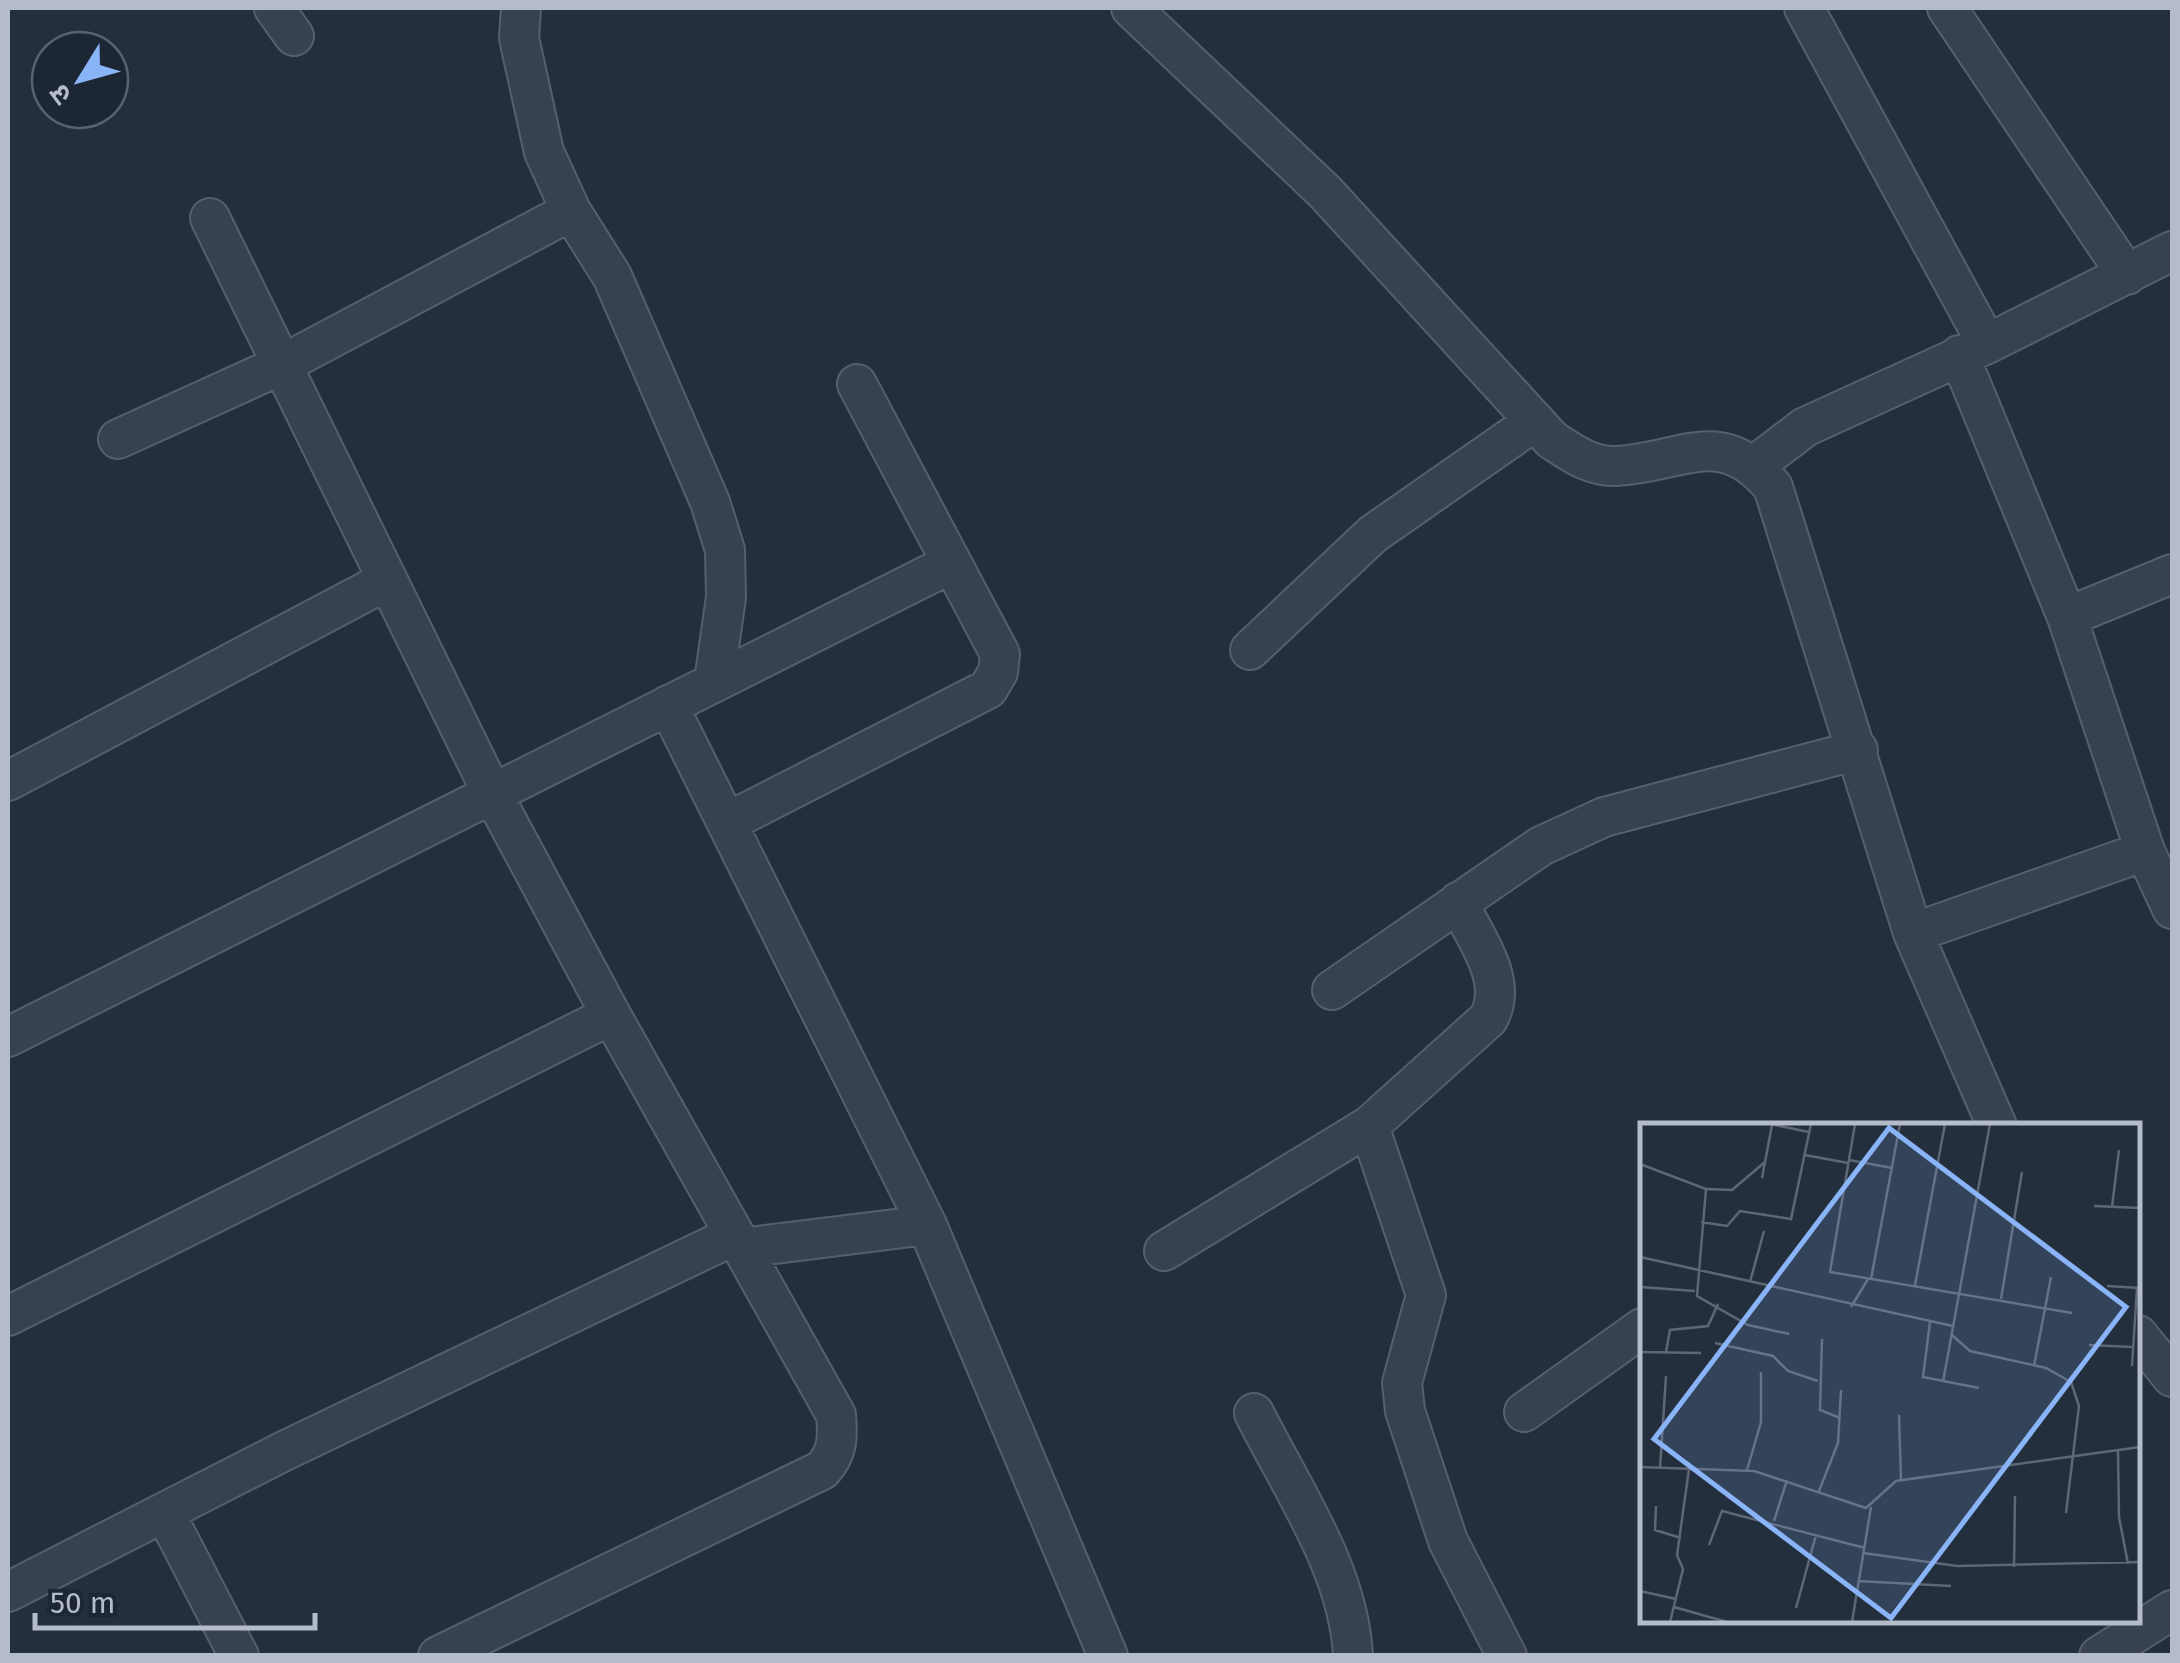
<svg xmlns="http://www.w3.org/2000/svg" width="2180" height="1663" font-family="'Fira Sans','Noto Sans Devanagari',sans-serif">
<style>
.lines{fill:none;stroke-linecap:round;stroke-linejoin:round}
.minor-casing{stroke:#565f6c;stroke-width:42}
.minor{stroke:#38414e;stroke-width:38}
.inset-road{fill:none;stroke:#5e6776;stroke-width:2.5}
.view{fill:#8ab4f8;fill-opacity:0.15;stroke:#8ab4f8;stroke-width:5}
.inset-edge{fill:none;stroke:#b4bcc9;stroke-width:5}
</style>
<rect width="100%" height="100%" fill="#242f3e"/>
<g class="lines">
<!-- minor casing -->
<g class="minor-casing">
<path id="minor" d="M274,8L294,36
M521,8L519,38L544,152L571,211L612,276L710,502L725,550L726,597L714,682
M1131,8L1325,192L1552,440C1572,453 1591,467 1616,466C1682,463 1721,424 1773,487L1913,933L1997,1126
M1804,8L1987,344
M1947,8L2127,275
M210,218L492,793L611,1015L836,1415C838,1437 838,1453 822,1470L438,1656
M1959,355L2067,617L2145,851L2172,909
M118,439L281,365L571,211
M1755,465L1805,427L1987,344L2172,251
M2067,617L2172,574
M1250,650L1373,534L1535,421
M668,705L927,1225L1108,1656
M8,781L386,581
M728,822L988,689L998,672L1000,654L857,384
M1913,933L2145,851
M1332,990L1541,846L1604,817L1858,750
M8,1037L952,563
M1369,1126L1426,1295L1402,1383L1405,1411L1448,1541L1507,1656
M742,1248L927,1225
M1164,1251L1369,1126L1488,1019C1510,981 1475,938 1458,902
M8,1316L611,1015
M2138,1335L2172,1377
M1524,1412L1642,1328
M1254,1413C1292,1489 1349,1570 1353,1656
M165,1513L239,1656
M8,1592L282,1452L735,1235
M2099,1656L2172,1610"/>
</g>
<!-- minor -->
<use href="#minor" class="minor"/>
</g>
<!-- overview -->
<g transform="translate(1640 1123)">
<rect width="500" height="500" fill="#242f3e"/>
<path class="inset-road" d="M130,1L169,9M215,1L190,149L432,190M165,32L208,40M209,37L252,45M0,41L66,66L57,173L108,202L149,211M122,55L132,2M66,66L92,67L125,39M454,83L500,85M472,84L479,27M61,99L87,103L100,88L151,96L171,1M0,134L313,203M231,156L260,1M110,159L124,108M275,162L305,1M467,163L500,165M0,164L55,168M361,176L382,49M211,184L228,156M290,199L283,254L339,265M312,212L330,228L406,245L431,259L439,283L426,390M182,216L180,287L200,295M75,220L133,233L148,248L178,258M449,222L493,224M0,229L61,230M26,229L30,207L68,203L78,181M394,243L411,154M492,243L497,165M303,259L350,1M259,292L261,358M478,328L479,394L488,441M0,344L114,348L226,385L256,358L500,324M20,345L26,253M107,347L121,299V249M179,368L198,320L201,267M16,383L15,407L41,415M134,398L147,357M69,422L82,388L225,425M223,430L317,443L500,439M374,444L375,373M218,458L311,463M0,468L36,476M34,484L87,499M156,485L176,412M30,499L43,446L37,432L49,346M212,499L231,384"/>
<path class="view" d="M249,5L486,184L251,495L14,316Z"/>
<rect width="500" height="500" class="inset-edge"/>
</g>
<!-- border -->
<rect width="2180" height="1663" fill="none" stroke="#b4bcc9" stroke-width="20"/>
<!-- north arrow -->
<g transform="translate(80 80) rotate(233)"><circle r="48" fill="#1d2633" stroke="#59626f" stroke-width="2.5"/>
<path d="M0-8L18 38L0 25L-18 38Z" fill="#8ab4f8"/>
<text y="-15" font-size="28" font-weight="bold" text-anchor="middle" fill="#b4bcc9">उ</text>
</g>
<!-- scale -->
<path d="M35 1613v15h280v-15" fill="none" stroke="#b4bcc9" stroke-width="5"/>
<text x="50" y="1613" font-size="30" fill="#b4bcc9" stroke="#1d2633" stroke-width="8" paint-order="stroke">50 m</text>
</svg>
